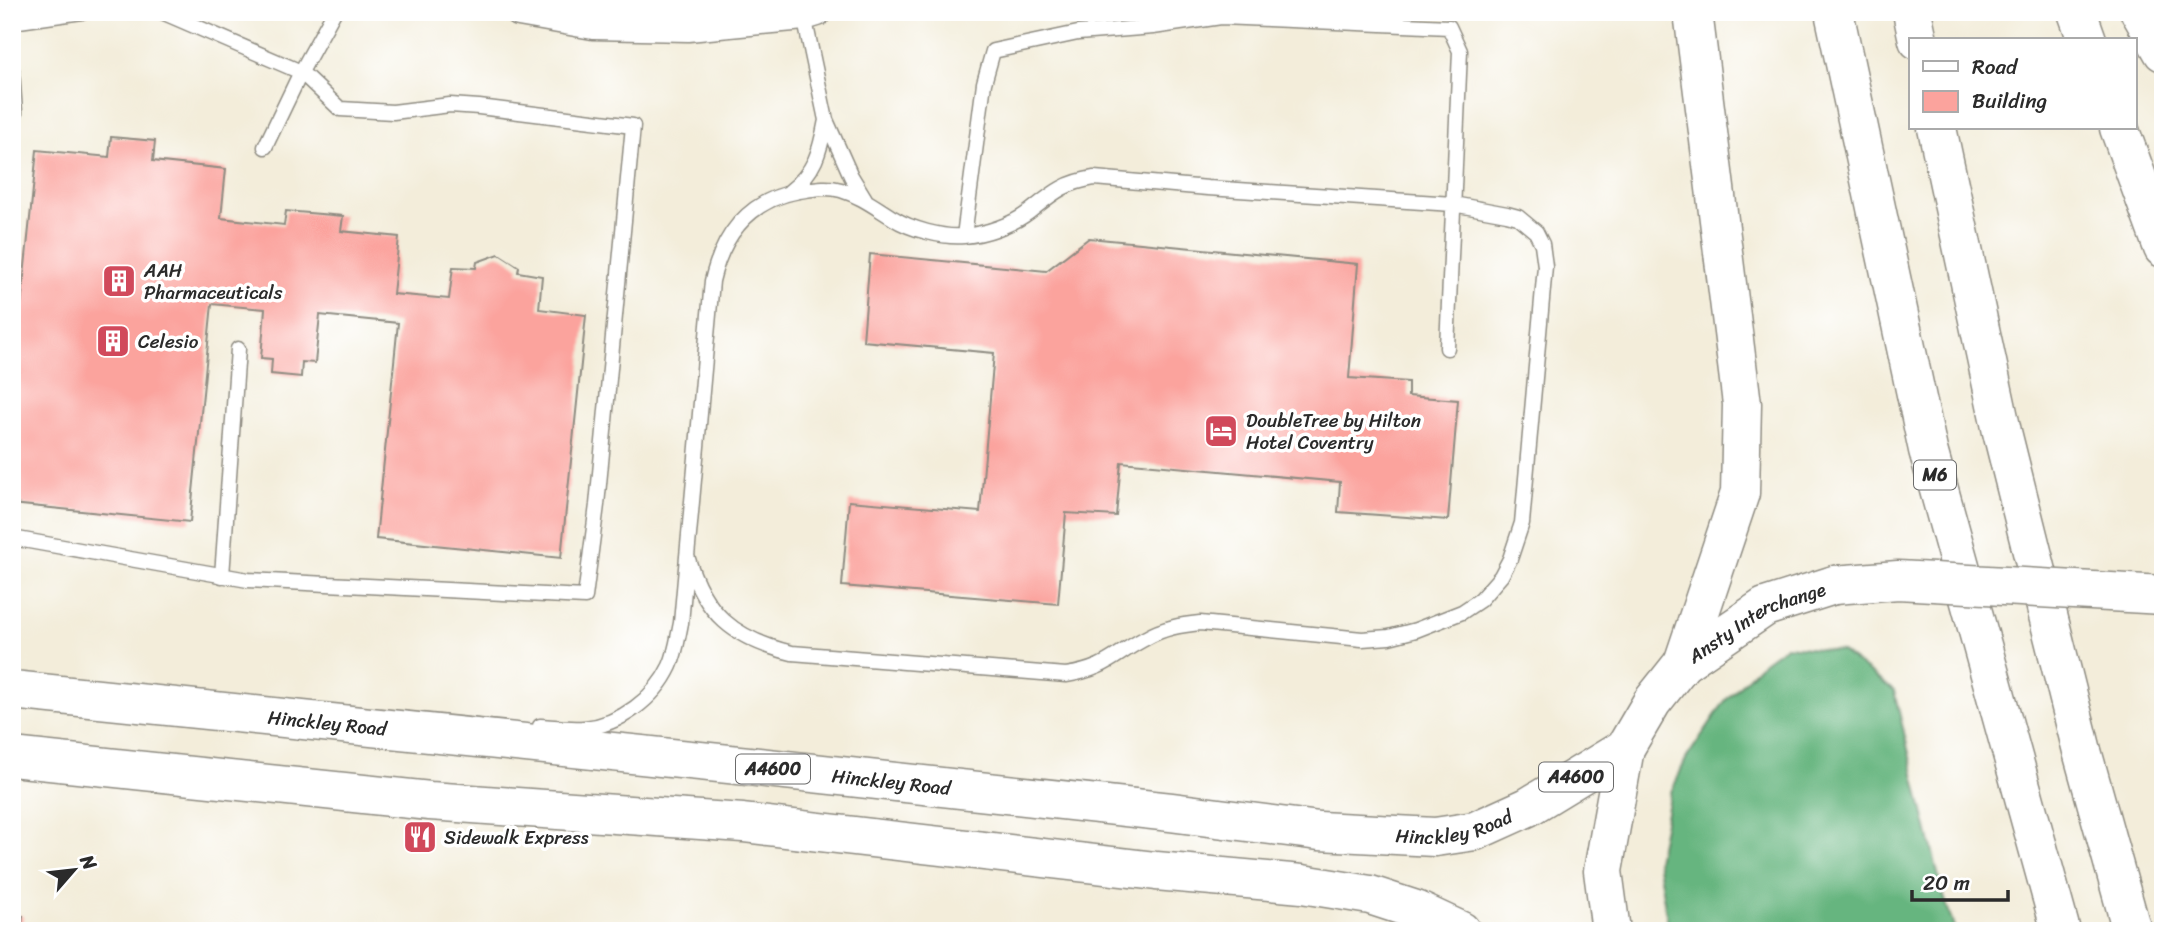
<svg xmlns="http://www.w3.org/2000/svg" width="2175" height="943" font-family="Sriracha,sans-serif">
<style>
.forest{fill:#66b57f;stroke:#487055;stroke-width:2}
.building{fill:#fba39d}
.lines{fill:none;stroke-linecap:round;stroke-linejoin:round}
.lane-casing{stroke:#8f8c82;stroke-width:17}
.street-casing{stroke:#8f8c82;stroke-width:31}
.highway-casing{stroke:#8f8c82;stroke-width:41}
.lane{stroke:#fff;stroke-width:14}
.street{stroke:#fff;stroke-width:28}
.highway{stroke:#fff;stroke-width:38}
.highway-bridge-casing{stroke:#8f8c82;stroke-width:41;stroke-linecap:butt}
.highway-bridge{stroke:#fff;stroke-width:38}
.labels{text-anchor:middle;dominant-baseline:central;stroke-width:7;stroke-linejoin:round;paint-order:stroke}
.shield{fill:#fff;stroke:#6b6b6b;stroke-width:2}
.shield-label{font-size:18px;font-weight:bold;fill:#2b2b2b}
.poi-label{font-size:19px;fill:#2b2b2b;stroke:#fff;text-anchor:start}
.street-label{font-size:19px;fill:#2b2b2b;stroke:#fff}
</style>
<rect width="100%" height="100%" fill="#fff"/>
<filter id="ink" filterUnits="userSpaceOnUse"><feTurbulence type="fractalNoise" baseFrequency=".0143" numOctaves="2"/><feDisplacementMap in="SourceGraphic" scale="14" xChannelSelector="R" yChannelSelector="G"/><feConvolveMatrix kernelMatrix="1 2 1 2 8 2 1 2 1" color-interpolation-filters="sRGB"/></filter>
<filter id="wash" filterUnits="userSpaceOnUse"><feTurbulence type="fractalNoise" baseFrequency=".00686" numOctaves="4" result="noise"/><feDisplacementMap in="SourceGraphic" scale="28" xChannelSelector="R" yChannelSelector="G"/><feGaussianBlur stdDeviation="1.57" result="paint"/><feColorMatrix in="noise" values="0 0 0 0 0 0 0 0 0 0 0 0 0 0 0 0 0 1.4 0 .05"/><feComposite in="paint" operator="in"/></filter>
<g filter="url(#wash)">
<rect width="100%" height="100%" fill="#f3edda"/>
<!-- forest -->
<path class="forest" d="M1786,646L1841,651L1894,691L1942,890L1955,931H1669L1657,860L1671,792L1686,759L1725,701L1761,664Z"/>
<g id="blocks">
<!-- building -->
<path class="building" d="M111,137L155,141L153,161L226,169L221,218L284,225L286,211L343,216L341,231L399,237L393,294L449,299L453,267L476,268L477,262L499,254L519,267L518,272L542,276L539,309L586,315L561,558L376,539L398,323L320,315L315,363L302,362L301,377L271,374L272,359L261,358L265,309L212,304L190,522L12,504V393L37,150L109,157Z
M1089,238L1358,264L1349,378L1408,382V396L1458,400L1448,520L1338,512L1340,482L1121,462L1116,516L1066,513L1058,604L842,586L849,501L980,512L994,353L863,341L870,254L1046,271Z
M12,915L23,916L21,931H12Z"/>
</g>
</g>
<g filter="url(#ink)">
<use href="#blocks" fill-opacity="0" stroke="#8f8c82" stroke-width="2"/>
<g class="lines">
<!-- lane casing -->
<g class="lane-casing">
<path id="lane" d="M804,16L826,120
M12,22L82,12
M12,70L15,112L12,149
M265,147L301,72L334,12
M789,192C815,172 820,152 826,120L851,176L865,199
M964,236L984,83L993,51L1078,33L1153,27L1221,17L1449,27L1460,51L1447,348
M12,538L248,580L585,597L597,505L633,126L479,107L450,105L393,112L340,109L301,72L162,12
M222,576L238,349
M540,726C554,727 569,729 584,728C620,725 655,698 670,666C676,653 678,637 681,623L712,281C723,234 749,200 799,191C813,189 827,186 841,190C861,196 875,207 893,218C910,229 943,238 964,236C985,234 1012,225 1029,212C1052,194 1063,183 1094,178L1208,188L1453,204L1507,214L1518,217L1536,232L1542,244L1545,266L1522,523L1510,559L1501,576L1480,600L1462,612L1416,630L1389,637L1362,639L1200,623C1181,625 1163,628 1146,638C1113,655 1107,669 1066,675L792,653C734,639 704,614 687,556"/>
</g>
<!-- street casing -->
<g class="street-casing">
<path id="street" d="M519,12L593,25L688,27L804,16L817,12"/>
</g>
<!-- highway casing -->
<g class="highway-casing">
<g id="highway">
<path d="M1834,12L1928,450L2061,931"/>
<path d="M1912,12L1918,40"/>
<path d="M2077,12L2087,40"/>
<path d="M2140,12L2163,52"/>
<path d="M1937,128L2002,432L2082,751L2132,931"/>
<path d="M2119,128L2163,248"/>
<path d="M1683,663L1740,493L1742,404L1693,12"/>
<path id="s1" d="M12,690L758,767L1171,812L1319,831L1435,837L1475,831L1528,807L1625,748"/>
<path d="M12,757L430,801L743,823L1156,871L1302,884L1370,895L1416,910L1461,931"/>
<path id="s2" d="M1611,931L1603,871L1625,748L1652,702L1683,663L1765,607L1834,585"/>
</g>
</g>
<!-- lane -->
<use href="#lane" class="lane"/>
<!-- street -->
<use href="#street" class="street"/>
<!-- highway -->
<use href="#highway" class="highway"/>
<!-- highway-bridge casing -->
<g class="highway-bridge-casing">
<path id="highway-bridge" d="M1834,585L1898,580L2163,595"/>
</g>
<!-- highway-bridge -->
<use href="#highway-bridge" class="highway-bridge"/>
</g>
</g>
<!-- icons -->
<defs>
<g id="building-square" transform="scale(1.75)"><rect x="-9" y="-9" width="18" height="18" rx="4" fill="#d1495b" stroke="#fff"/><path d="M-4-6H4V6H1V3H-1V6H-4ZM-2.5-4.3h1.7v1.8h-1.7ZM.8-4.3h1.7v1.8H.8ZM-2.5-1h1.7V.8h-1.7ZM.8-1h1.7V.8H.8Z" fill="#fff"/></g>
<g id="hotel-square" transform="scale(1.75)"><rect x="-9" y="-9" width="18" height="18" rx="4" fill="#d1495b" stroke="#fff"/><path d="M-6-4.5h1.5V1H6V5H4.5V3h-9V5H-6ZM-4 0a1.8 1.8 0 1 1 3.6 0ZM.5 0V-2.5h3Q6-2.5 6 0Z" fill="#fff"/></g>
<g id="restaurant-square" transform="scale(1.75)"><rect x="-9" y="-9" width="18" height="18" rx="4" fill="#d1495b" stroke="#fff"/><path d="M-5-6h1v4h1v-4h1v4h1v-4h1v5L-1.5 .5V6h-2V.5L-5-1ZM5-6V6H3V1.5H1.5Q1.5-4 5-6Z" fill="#fff"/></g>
</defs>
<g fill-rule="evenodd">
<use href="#building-square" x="119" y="281"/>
<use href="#building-square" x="113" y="341"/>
<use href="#hotel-square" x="1221" y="431"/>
<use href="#restaurant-square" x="420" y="837"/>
</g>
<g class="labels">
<!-- shield labels -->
<g class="shield">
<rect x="1914" y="460.5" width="42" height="29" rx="5"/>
<rect x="736" y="754.5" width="74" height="29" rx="5"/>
<rect x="1539" y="762.5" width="74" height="29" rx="5"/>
</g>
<g class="shield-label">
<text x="1935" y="475">M6</text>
<text x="773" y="769">A4600</text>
<text x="1576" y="777">A4600</text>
</g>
<!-- poi labels -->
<g class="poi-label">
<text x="144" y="270">AAH<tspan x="144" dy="22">Pharmaceuticals</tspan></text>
<text x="138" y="341">Celesio</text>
<text x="1246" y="420">DoubleTree by Hilton<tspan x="1246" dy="22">Hotel Coventry</tspan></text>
<text x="444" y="837">Sidewalk Express</text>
</g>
<!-- street labels -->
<g class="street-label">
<text stroke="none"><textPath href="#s2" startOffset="374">Ansty Interchange</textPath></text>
<text stroke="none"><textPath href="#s1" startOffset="317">Hinckley Road</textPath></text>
<text stroke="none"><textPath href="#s1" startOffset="884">Hinckley Road</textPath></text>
<text stroke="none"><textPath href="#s1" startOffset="1451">Hinckley Road</textPath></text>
</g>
</g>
<!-- margin -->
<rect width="2175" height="943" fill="none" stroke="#fff" stroke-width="42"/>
<!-- legend -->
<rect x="1909" y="38" width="228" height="91" fill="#ffffff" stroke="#aaaaaa" stroke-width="2"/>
<rect x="1923" y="61" width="35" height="10" fill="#ffffff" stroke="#aaaaaa" stroke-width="2"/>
<text x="1972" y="74" font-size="21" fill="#2b2b2b">Road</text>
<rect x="1923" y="91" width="35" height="21" fill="#fba39d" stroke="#aaaaaa" stroke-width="2"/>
<text x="1972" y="108" font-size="21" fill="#2b2b2b">Building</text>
<!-- north arrow -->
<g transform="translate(74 870) rotate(62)" stroke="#ffffff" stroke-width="5" paint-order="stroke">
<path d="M0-5L12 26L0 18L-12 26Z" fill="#2b2b2b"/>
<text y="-10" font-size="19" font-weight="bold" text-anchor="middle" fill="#2b2b2b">N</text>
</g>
<!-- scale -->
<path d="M1912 890v10h96v-10" fill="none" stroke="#2b2b2b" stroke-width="3.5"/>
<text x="1923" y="890" font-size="21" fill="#2b2b2b" stroke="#ffffff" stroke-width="5" paint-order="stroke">20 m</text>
</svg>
